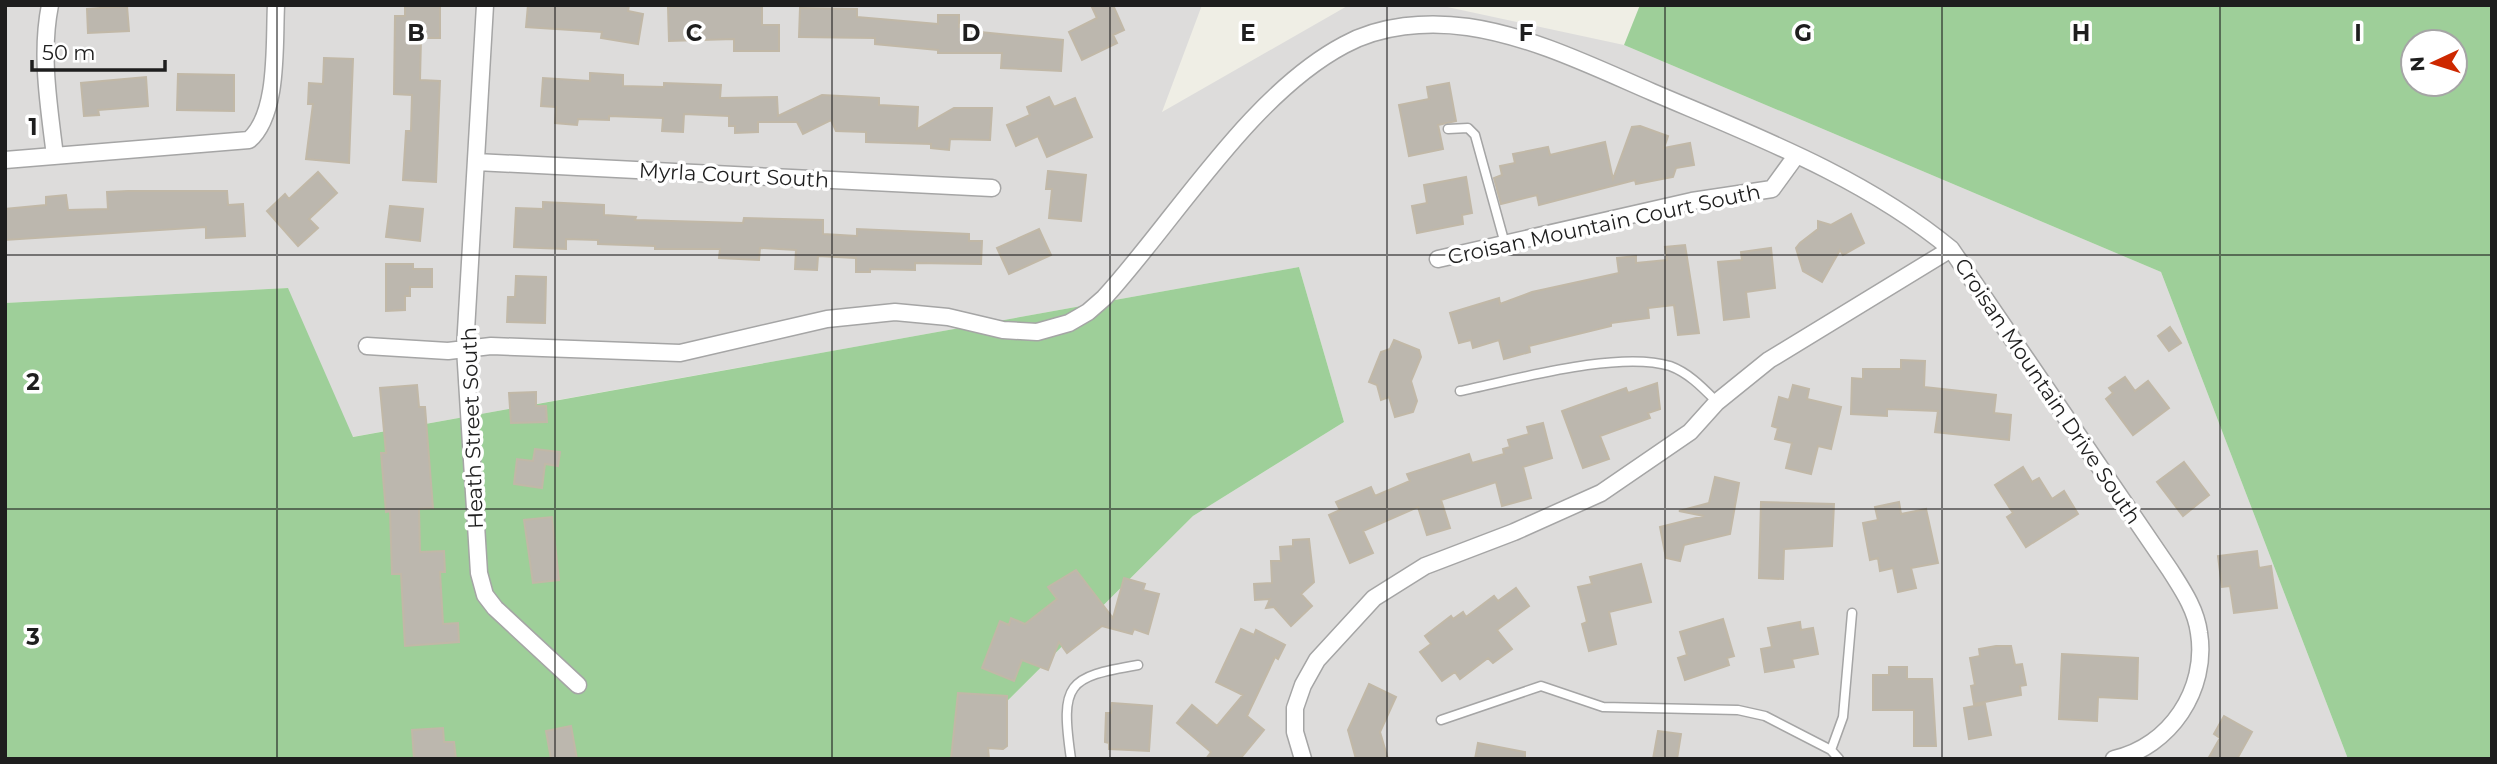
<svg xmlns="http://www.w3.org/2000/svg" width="2497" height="764" font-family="Montserrat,sans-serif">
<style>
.residential{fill:#dddcdb}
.forest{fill:#9ecf99;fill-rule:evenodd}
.building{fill:#bcb7ae;stroke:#c1b8a7;stroke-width:2}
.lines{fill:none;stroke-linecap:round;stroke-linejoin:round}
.lane-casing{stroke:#a5a5a5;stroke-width:11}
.street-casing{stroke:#a5a5a5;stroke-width:19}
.lane{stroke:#fff;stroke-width:8}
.street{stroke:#fff;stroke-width:16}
.grid{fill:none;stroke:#1e1e1e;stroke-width:2;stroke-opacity:0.55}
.labels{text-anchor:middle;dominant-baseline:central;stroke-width:7;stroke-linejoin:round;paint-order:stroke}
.street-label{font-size:21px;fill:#1e1e1e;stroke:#fff}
.grid-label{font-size:23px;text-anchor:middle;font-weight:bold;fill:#1e1e1e;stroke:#fff;stroke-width:7;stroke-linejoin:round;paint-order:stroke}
</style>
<rect width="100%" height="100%" fill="#efeee5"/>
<!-- residential -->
<path class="residential" d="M5,5H1202L1162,112L1349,5H1438L1624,45L2161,272L2348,759H949L1193,516L1344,422L1299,267L352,437L287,288L5,303Z"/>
<!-- forest -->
<path class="forest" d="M1640,5H2492V759H2348L2161,272L1624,45ZM2413,42H2455V84H2413Z
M1299,267L1344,422L1193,516L949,759H5V303L288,288L353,437Z"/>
<!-- building -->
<path class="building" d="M405,5H440V38H421L420,80L440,81L436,182L403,180L406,131H411L412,95L394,94L395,16H405Z
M528,5H629L628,11L643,14L638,44L601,38L602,32L526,27Z
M699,5H762V25H779V51H734V39L669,41L668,7Z
M1091,5H1113L1124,30L1113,35L1117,43L1082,60L1069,32L1097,18Z
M127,6L129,31L88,33L87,9Z
M800,8L857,9V17L938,24V15H959V27H980V32L1063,40L1061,71L1001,68L1002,53H938V50L875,44V38L799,37Z
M324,58L353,59L349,163L306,159L313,104H308L309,83L323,84Z
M590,73L623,75V86L664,87V83L721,85L720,98L777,97L778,116L822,95L879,98V105L918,107L917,129L954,108H992L990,140L950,139L949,150L931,148V144L866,142V132L836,131L831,120L803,134L797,122H758V132L735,133V126H729V116L684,114L683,132L662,131L663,118L609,116V120L578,119L577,125L555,123L556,107L541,106L543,78L590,81Z
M178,74L234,75V111L177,110Z
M146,77L148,106L98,110L99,115L84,116L81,83Z
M1449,83L1456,121L1438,125L1443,149L1409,156L1399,105L1429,99L1427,87Z
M1049,97L1054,107L1075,98L1092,137L1047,157L1038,136L1016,146L1007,125L1030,115L1027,107Z
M1640,126L1668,136L1664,148L1690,143L1694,165L1676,168L1673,177L1636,184L1635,180L1539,205L1537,195L1501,204L1494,178L1502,175L1500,166L1515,163L1513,154L1548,147L1550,155L1605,142L1613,179L1632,127Z
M1048,171L1086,175L1081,221L1049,218L1052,189H1046Z
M318,172L337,193L309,219L318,228L298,246L267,211L285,194L289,199Z
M1466,177L1472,213L1462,215L1463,224L1417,233L1412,206L1427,203L1424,185Z
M128,191H227L228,205L243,204L245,236L206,238V227L5,240V209L46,205V197L66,195L68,210L108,209L107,192Z
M543,202L604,205V215L636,217L635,220L743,223L744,218L823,220V234L857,236V229L969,234V241H982L981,264L915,263V270L870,269V272H856V258L818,256L817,270L795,269L796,250L760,248L759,260L719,258L720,249H655V246L598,244V240L566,239V249L514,247L516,208L543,209Z
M390,206L423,209L420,241L386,237Z
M1851,214L1864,243L1843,255L1840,250L1822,282L1803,271L1796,248L1800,243L1818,229V221L1831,225Z
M1039,229L1051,255L1009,274L997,248Z
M1685,245L1699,333L1678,335L1674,305L1648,308L1649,318L1611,323V326L1529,346L1530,352L1504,359L1499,340L1473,348L1471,340L1459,343L1450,313L1499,298L1500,304L1532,292L1619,273L1617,258L1636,256V263L1667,260L1665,247Z
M1771,248L1775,288L1746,292L1749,317L1724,320L1718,262L1742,260L1741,252Z
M386,264H413V269H432V287H410V296H405V310L386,311Z
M516,276L546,277L545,323L507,322L508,297H515Z
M2170,327L2181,343L2169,351L2158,336Z
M1394,340L1419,350L1421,357L1411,381L1417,401L1413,412L1395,417L1389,397L1381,400L1377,385L1369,382L1381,352L1390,349Z
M1901,360L1925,361L1924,387L1996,395L1994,413L2011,415L2009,440L1935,432L1938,411L1887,409V416L1851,414L1852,378L1863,379V369H1901Z
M2125,377L2135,391L2148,381L2169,408L2133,435L2106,399L2113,393L2109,388Z
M1657,383L1660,409L1648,413L1650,418L1600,436L1609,459L1583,468L1562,411L1626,388L1628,393Z
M417,385L419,407H425L433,508L419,509L420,552L444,551L445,572H440L443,624L458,623L459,642L405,646L401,574H392L390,511L386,512L381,453H386L380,388Z
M1793,385L1809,389L1807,399L1841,407L1831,449L1818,446L1811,474L1786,468L1792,443L1775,439L1778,428L1772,426L1779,397L1789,400Z
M536,392V406H546L547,422L511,423L509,393Z
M1543,423L1552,458L1523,467L1531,498L1502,506L1496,482L1441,500L1450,528L1427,535L1418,507L1363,531L1373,553L1350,563L1329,515L1340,510L1336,502L1371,487L1375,496L1410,481L1407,474L1469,454L1472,463L1504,454L1503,449L1510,447L1508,440L1529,434L1527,427Z
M535,449L560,452L558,466L545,464L542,488L514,484L517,459L533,461Z
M2184,462L2209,495L2183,516L2157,482Z
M2023,467L2032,482L2039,478L2052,499L2064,491L2078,514L2026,547L2007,517L2013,513L1995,485Z
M1715,477L1739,483L1730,534L1684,545L1680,561L1666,558L1660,527L1704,516L1679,511L1709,503Z
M1761,502L1834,504L1832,546L1784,549L1783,579L1759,578Z
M1899,502L1901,514L1926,509L1938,563L1911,568L1916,588L1898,592L1893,568L1880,571L1878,558L1870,560L1863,523L1878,520L1875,507Z
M552,517L559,580L533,583L524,520Z
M1309,539L1314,582L1301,594L1312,606L1291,626L1274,607L1266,608L1270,599L1255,600L1254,584L1272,583L1271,561H1281L1280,547L1293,546V540Z
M2257,551L2259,568L2271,566L2277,608L2234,613L2230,586L2222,587L2218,556Z
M1641,564L1651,602L1609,612L1616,644L1589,651L1582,624L1587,622L1578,587L1592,584L1590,577Z
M1076,570L1113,618L1124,578L1145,584L1143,590L1159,594L1148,634L1134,629L1132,634L1102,626L1067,653L1059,642L1048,670L1022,660L1014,681L982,668L1000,621L1009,625L1011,618L1025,624L1057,599L1048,587Z
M1516,588L1529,606L1497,630L1512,649L1493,663L1488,658L1460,679L1455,672L1442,681L1420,652L1431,644L1425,636L1451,616L1453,619L1463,612L1466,617L1494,596L1498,601Z
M1723,619L1734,656L1727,658L1729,665L1685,680L1678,658L1687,655L1680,632Z
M1800,622L1801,630L1813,628L1818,654L1792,659L1794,667L1765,672L1761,649L1772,647L1768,628Z
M1241,629L1254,635L1256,630L1285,645L1278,659L1275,657L1247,716L1264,730L1240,759H1206L1211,752L1177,723L1192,705L1217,726L1243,695L1216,682Z
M1996,646H2011L2015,665L2022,664L2026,685L2020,686L2021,695L1974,704L1971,686L1975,685L1970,658L1980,656L1979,649Z
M2062,654L2138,658L2137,699L2098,697L2097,721L2059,719Z
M1889,667H1907V679H1932L1936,746H1914V710H1873V675H1889Z
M1369,684L1396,697L1380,732L1388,759H1356L1348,730Z
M958,693L1007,696V746L1003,749L988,748L989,759H951Z
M1112,703L1152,706L1149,751L1109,749V743L1105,742L1106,713H1111Z
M1985,704L1991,735L1969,739L1964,708Z
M2224,716L2252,732L2237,759H2208L2220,738L2214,734Z
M571,726L577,759H551L546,731Z
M443,728L444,742H454L456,759H414L412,730Z
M1658,731L1681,734L1677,759H1653Z
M1478,743L1525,752V759H1475Z"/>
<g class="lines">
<!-- lane casing -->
<g class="lane-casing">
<path id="lane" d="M1448,129L1468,128L1475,135L1505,244
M1460,391C1514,380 1618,350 1670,366C1689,373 1703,388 1717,402
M1441,720L1541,686L1603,707L1738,710L1765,716L1831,750L1839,759
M1831,750L1843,717L1852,613
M1071,759C1060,683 1067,677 1138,665"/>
</g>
<!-- street casing -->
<g class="street-casing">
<path id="street" d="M50,5C40,55 49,106 55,156
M485,5L465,348L479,573L485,595L495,608L578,685
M5,160L249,140C279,114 274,44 276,5
M476,162L992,188
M1438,259L1692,201L1772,189L1796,156
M367,346L448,351L491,346L680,353L827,319L895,312L948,317L1003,330L1037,332L1069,323L1088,312L1104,298C1176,219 1250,95 1344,45C1380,25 1427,21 1468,27C1531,36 1594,67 1652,92C1755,136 1864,177 1951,249L2170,570C2182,589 2196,609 2199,633C2208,689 2170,747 2114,759
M1303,759L1295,732V708L1303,685L1317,660L1374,598L1425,566L1514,532L1601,493L1690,432L1717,402L1769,360L1951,249"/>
</g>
<!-- lane -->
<use href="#lane" class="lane"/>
<!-- street -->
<use href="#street" class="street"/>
</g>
<!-- grid -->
<path class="grid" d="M277,5V759M555,5V759M832,5V759M1110,5V759M1387,5V759M1665,5V759M1942,5V759M2220,5V759M5,255H2492M5,509H2492"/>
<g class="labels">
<!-- street labels -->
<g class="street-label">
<text transform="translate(734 175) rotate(3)">Myrla Court South</text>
<text transform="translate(1604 224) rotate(-12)">Croisan Mountain Court South</text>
<text transform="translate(2048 391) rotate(56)">Croisan Mountain Drive South</text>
<text transform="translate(472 428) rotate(-92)">Heath Street South</text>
</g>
</g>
<g class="grid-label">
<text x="416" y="41">B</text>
<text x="694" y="41">C</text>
<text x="971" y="41">D</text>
<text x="1248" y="41">E</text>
<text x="1526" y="41">F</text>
<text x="1803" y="41">G</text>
<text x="2081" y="41">H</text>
<text x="2358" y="41">I</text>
<text x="33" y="135">1</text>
<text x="33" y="390">2</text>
<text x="33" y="645">3</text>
</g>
<!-- border -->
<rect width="2497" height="764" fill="none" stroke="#1e1e1e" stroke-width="14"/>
<!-- north arrow -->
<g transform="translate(2434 63) rotate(266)"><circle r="33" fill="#ffffff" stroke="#a5a5a5" stroke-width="2"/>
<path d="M0-5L12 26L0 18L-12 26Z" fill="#cd2800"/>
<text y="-10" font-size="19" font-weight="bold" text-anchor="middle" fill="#1e1e1e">N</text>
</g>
<!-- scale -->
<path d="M32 60v10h133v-10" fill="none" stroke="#1e1e1e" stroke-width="3.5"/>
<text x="42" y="60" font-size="21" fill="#1e1e1e" stroke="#ffffff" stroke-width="5" paint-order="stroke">50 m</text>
</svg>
